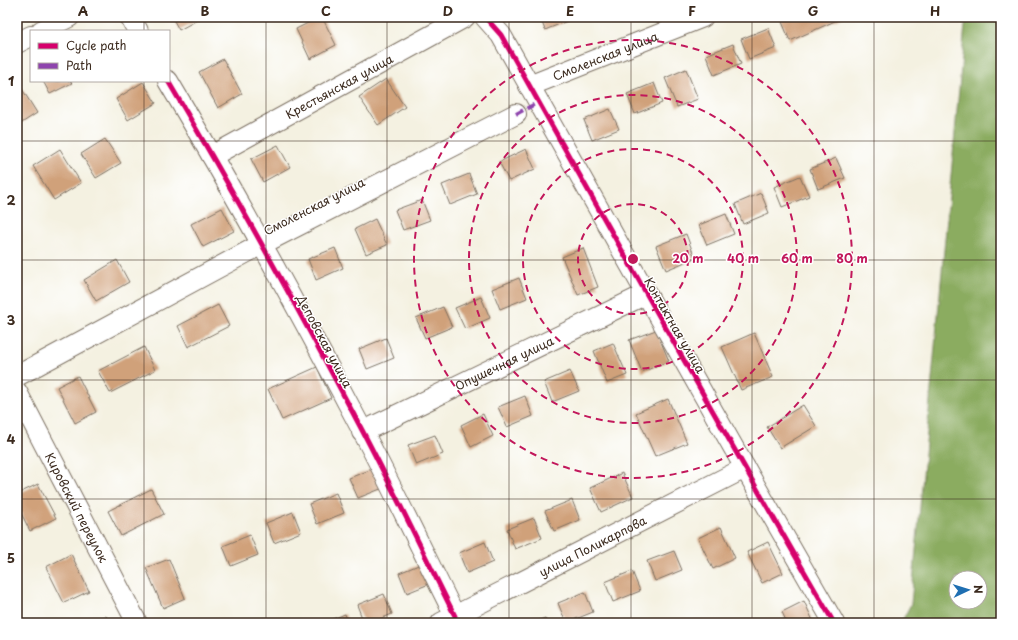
<svg xmlns="http://www.w3.org/2000/svg" width="1018" height="640" font-family="'Playpen Sans',sans-serif">
<style>
.forest{fill:#8bac60;stroke:#636b3f;fill-rule:evenodd}
.building{fill:#d0a17a}
.lines{fill:none;stroke-linecap:round;stroke-linejoin:round}
.minor-casing{stroke:#7c7062;stroke-width:22}
.minor{stroke:#fff;stroke-width:20}
.quiet{stroke:#8e44ad;stroke-width:4;stroke-dasharray:8 4;stroke-linecap:butt}
.cycleway-casing{stroke:#fff;stroke-width:8}
.cycleway{stroke:#d6006c;stroke-width:5}
.grid{fill:none;stroke:#3b2a1e;stroke-width:1;stroke-opacity:0.55}
.ring{fill:none;stroke:#c2185b;stroke-width:2;stroke-dasharray:7 5}
.labels{text-anchor:middle;dominant-baseline:central;stroke-width:3;stroke-linejoin:round;paint-order:stroke}
.street-label{font-size:12px;fill:#3b2a1e;stroke:#fff}
.centre{fill:#c2185b;stroke:#fff;stroke-width:2}
.ring-label{font-size:12px;text-anchor:middle;font-weight:bold;fill:#c2185b;stroke:#fff;stroke-width:3;stroke-linejoin:round;paint-order:stroke}
.neatline{fill:none;stroke:#3b2a1e;stroke-width:1.5}
.grid-label{font-size:13px;text-anchor:middle;font-weight:bold;fill:#3b2a1e}
</style>
<rect width="100%" height="100%" fill="#fff"/>
<filter id="ink" filterUnits="userSpaceOnUse"><feTurbulence type="fractalNoise" baseFrequency=".025" numOctaves="2"/><feDisplacementMap in="SourceGraphic" scale="8" xChannelSelector="R" yChannelSelector="G"/><feConvolveMatrix kernelMatrix="1 2 1 2 8 2 1 2 1" color-interpolation-filters="sRGB"/></filter>
<filter id="wash" filterUnits="userSpaceOnUse"><feTurbulence type="fractalNoise" baseFrequency=".012" numOctaves="4" result="noise"/><feDisplacementMap in="SourceGraphic" scale="16" xChannelSelector="R" yChannelSelector="G"/><feGaussianBlur stdDeviation="0.9" result="paint"/><feColorMatrix in="noise" values="0 0 0 0 0 0 0 0 0 0 0 0 0 0 0 0 0 1.4 0 .05"/><feComposite in="paint" operator="in"/></filter>
<g filter="url(#wash)">
<rect width="100%" height="100%" fill="#f4f1e1"/>
<!-- forest -->
<path class="forest" d="M974,17H1001V623H901L911,604L965,25ZM956,578H980V602H956Z"/>
<g id="blocks">
<!-- building -->
<path class="building" d="M172,17H203L179,30Z
M320,17H322L336,45L310,59L296,29Z
M540,17H571L572,19L545,30Z
M780,17H844L790,41Z
M768,28L776,48L749,59L741,39Z
M733,44L741,64L714,75L706,55Z
M223,59L242,94L218,108L199,72Z
M686,69L698,99L677,107L665,78Z
M386,79L405,107L378,125L359,97Z
M17,81L37,113L17,126Z
M43,81H70L72,83L50,94Z
M143,82L156,103L128,120L116,99Z
M654,83L662,103L635,114L627,94Z
M610,109L619,129L592,140L584,120Z
M105,139L121,163L96,178L81,154Z
M278,145L290,167L263,182L251,159Z
M60,149L81,183L54,200L33,166Z
M526,149L535,169L509,181L499,162Z
M836,158L845,178L818,189L810,169Z
M469,174L477,194L450,205L442,185Z
M800,176L809,196L782,207L774,187Z
M761,193L769,213L743,224L735,204Z
M422,200L430,220L403,230L395,210Z
M222,208L234,231L203,247L191,224Z
M726,214L734,234L707,245L699,225Z
M375,219L387,245L366,254L355,229Z
M686,234L695,258L666,270L656,246Z
M335,248L343,268L316,280L308,259Z
M583,248L598,287L578,295L562,257Z
M117,260L129,282L96,301L84,280Z
M519,278L527,298L500,309L492,289Z
M481,297L490,318L465,329L455,308Z
M218,305L229,326L188,347L178,326Z
M443,307L452,327L425,338L416,318Z
M656,330L669,361L642,372L629,340Z
M754,333L773,377L741,390L722,347Z
M386,338L394,358L367,369L359,349Z
M613,343L627,375L607,383L594,351Z
M144,347L155,370L110,393L98,371Z
M317,367L331,398L282,420L268,389Z
M570,371L579,391L552,402L544,382Z
M78,376L96,412L75,423L57,387Z
M525,396L533,416L507,427L498,407Z
M668,399L687,443L655,456L636,413Z
M803,405L816,426L780,448L767,427Z
M483,414L493,436L471,447L461,425Z
M435,435L443,454L416,465L408,445Z
M375,468L383,488L358,498L349,478Z
M622,473L633,497L601,512L590,488Z
M38,484L56,518L30,531L17,505V494Z
M151,489L164,514L121,536L108,511Z
M336,493L344,513L317,524L309,504Z
M572,500L580,520L554,531L545,511Z
M293,512L301,532L274,543L266,523Z
M534,518L542,538L515,549L507,529Z
M721,527L735,558L713,569L698,538Z
M250,535L258,555L231,566L223,546Z
M485,542L493,562L467,573L459,553Z
M768,542L783,573L762,583L747,552Z
M674,551L682,570L655,581L647,561Z
M71,554L89,591L64,603L46,567Z
M169,559L185,598L163,608L146,568Z
M426,562L434,582L407,593L399,573Z
M632,571L640,591L613,602L605,582Z
M585,592L593,612L566,623L558,603Z
M384,594L392,614L371,623H364L357,605Z
M804,601L814,623H787L782,612Z
M345,614L348,623H323Z
M106,616L110,623H92Z
M545,618L547,623H532Z"/>
</g>
</g>
<g filter="url(#ink)">
<use href="#blocks" fill-opacity="0" stroke="#7c7062" stroke-width="1"/>
<g class="lines">
<!-- minor casing -->
<g class="minor-casing">
<g id="minor">
<path d="M130,17L138,31"/>
<path d="M485,17L501,35C611,231 721,428 834,623"/>
<path d="M41,31L69,17"/>
<path d="M17,43L31,36"/>
<path d="M168,81C236,195 300,312 362,430C394,491 424,554 455,616"/>
<path id="s1" d="M529,86L703,17"/>
<path id="s2" d="M212,156L465,17"/>
<path d="M17,376L262,244L516,114"/>
<path id="s3" d="M17,392L137,623"/>
<path id="s4" d="M362,432L646,294"/>
<path id="s5" d="M441,623L745,468"/>
</g>
</g>
<!-- minor -->
<use href="#minor" class="minor"/>
<!-- quiet -->
<path class="quiet" d="M516,114L539,102"/>
<!-- cycleway casing -->
<g class="cycleway-casing">
<path id="cycleway" d="M485,17L501,35C611,231 721,428 834,623
M168,81C236,195 300,312 362,430C394,491 424,554 455,616"/>
</g>
<!-- cycleway -->
<use href="#cycleway" class="cycleway"/>
</g>
</g>
<!-- grid -->
<path class="grid" d="M144,17V31M266,17V623M387,17V623M509,17V623M631,17V623M752,17V623M874,17V623M144,81V623M17,141H1001M17,260H1001M17,380H1001M17,499H1001"/>
<!-- distance rings -->
<g class="ring">
<circle cx="633" cy="259" r="55"/>
<circle cx="633" cy="259" r="110"/>
<circle cx="633" cy="259" r="164"/>
<circle cx="633" cy="259" r="219"/>
</g>
<g class="labels">
<!-- street labels -->
<g class="street-label">
<text stroke="none"><textPath href="#s1" startOffset="82">Смоленская улица</textPath></text>
<text stroke="none"><textPath href="#s2" startOffset="145">Крестьянская улица</textPath></text>
<text transform="translate(314 206) rotate(-27)">Смоленская улица</text>
<text transform="translate(675 325) rotate(60)">Контактная улица</text>
<text transform="translate(325 341) rotate(62)">Деповская улица</text>
<text stroke="none"><textPath href="#s4" startOffset="158">Опушечная улица</textPath></text>
<text stroke="none"><textPath href="#s3" startOffset="130">Кировский переулок</textPath></text>
<text stroke="none"><textPath href="#s5" startOffset="170">улица Поликарпова</textPath></text>
</g>
</g>
<circle cx="633" cy="259" r="6" class="centre"/>
<g class="ring-label">
<text x="688" y="263">20 m</text>
<text x="743" y="263">40 m</text>
<text x="797" y="263">60 m</text>
<text x="852" y="263">80 m</text>
</g>
<!-- margin -->
<rect width="1018" height="640" fill="none" stroke="#fff" stroke-width="44"/>
<!-- legend -->
<rect x="30" y="30" width="140" height="52" fill="#ffffff" stroke="#b1aaa5"/>
<rect x="38" y="43" width="20" height="6" fill="#d6006c" stroke="#b1aaa5"/>
<text x="66" y="50" font-size="12" fill="#3b2a1e">Cycle path</text>
<rect x="38" y="63" width="20" height="6" fill="#8e44ad" stroke="#b1aaa5"/>
<text x="66" y="70" font-size="12" fill="#3b2a1e">Path</text>
<!-- north arrow -->
<g transform="translate(968 590) rotate(86)"><circle r="19" fill="#ffffff" stroke="#b1aaa5"/>
<path d="M0-3L7 15L0 10L-7 15Z" fill="#1f6fb2"/>
<text y="-6" font-size="11" font-weight="bold" text-anchor="middle" fill="#3b2a1e">N</text>
</g>
<rect x="22" y="22" width="974" height="596" class="neatline"/>
<g class="grid-label">
<text x="83" y="16">A</text>
<text x="205" y="16">B</text>
<text x="326" y="16">C</text>
<text x="448" y="16">D</text>
<text x="570" y="16">E</text>
<text x="692" y="16">F</text>
<text x="813" y="16">G</text>
<text x="935" y="16">H</text>
<text x="11" y="86">1</text>
<text x="11" y="205">2</text>
<text x="11" y="325">3</text>
<text x="11" y="444">4</text>
<text x="11" y="563">5</text>
</g>
</svg>
